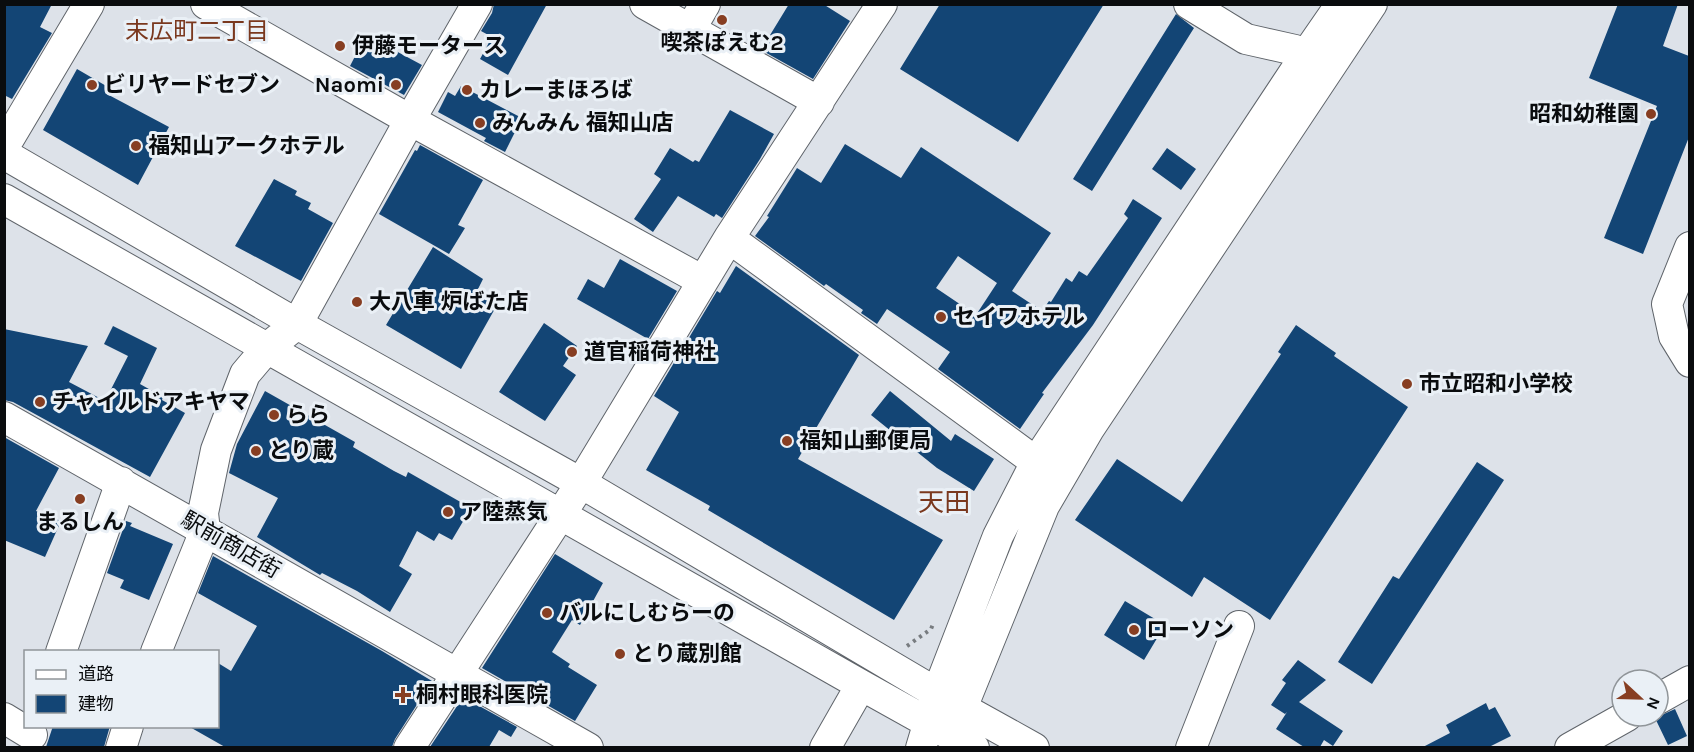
<svg xmlns="http://www.w3.org/2000/svg" width="1694" height="752" font-family="Karla,'Noto Sans JP',sans-serif">
<style>
.building{fill:#134575;fill-rule:evenodd}
.lines{fill:none;stroke-linecap:round;stroke-linejoin:round}
.minor-casing{stroke:#5f646a;stroke-width:32}
.path{stroke:#787c80;stroke-width:4;stroke-dasharray:3 4.5;stroke-linecap:butt}
.minor{stroke:#fff;stroke-width:30}
.poi-dot{fill:#873e22;stroke:#eaf0f6;stroke-width:2}
.labels{text-anchor:middle;dominant-baseline:central;stroke-width:6;stroke-linejoin:round;paint-order:stroke}
.poi-label{font-size:22px;font-weight:bold;fill:#0a0c0e;stroke:#eaf0f6;text-anchor:start}
.street-label{font-size:22px;fill:#0a0c0e;stroke:#eaf0f6}
.neighbourhood-label{font-size:24px;fill:#7a381e;stroke:#eaf0f6}
.quarter-label{font-size:26px;fill:#7a381e;stroke:#eaf0f6}
</style>
<rect width="100%" height="100%" fill="#dde2e9"/>
<!-- building -->
<path class="building" d="M4,4H52L40,27L52,33L12,99L4,95Z
M494,4H547L508,75L480,59L492,37L481,31L492,13Z
M789,4H823L850,21L813,79L761,50Z
M940,4H1104L1018,142L900,69Z
M1618,4H1678L1663,46L1689,56V137L1643,254L1604,238L1657,106L1589,78Z
M1176,14L1194,28L1092,191L1073,179Z
M366,35L422,65L404,95L350,66Z
M77,69L108,87L105,93L169,127L138,185L43,130Z
M461,86L522,118L505,152L484,141L486,138L438,112L448,92L455,96Z
M730,110L774,134L760,159L722,218L716,214L714,217L678,196L653,232L634,219L661,179L654,174L670,148L693,162L695,160L699,162Z
M845,144L901,178L921,147L1051,233L1012,291L1042,311L1049,301L1051,302L1066,278L1072,282L1079,271L1087,276L1128,218L1124,214L1133,199L1162,218L1093,325L1042,393L1044,394L1020,429L938,369L950,352L887,309L877,324L861,313L863,310L826,284L824,286L755,236L769,217L767,216L797,168L821,183ZM958,256L997,283L976,315L936,288Z
M420,145L483,180L458,225L465,228L449,254L379,214L415,150L417,151Z
M1167,148L1196,169L1181,190L1152,169Z
M274,179L297,191L295,195L311,203L308,209L333,223L301,281L235,246Z
M433,247L483,279L476,293L497,305L461,369L386,325Z
M620,259L677,291L648,339L577,299L588,279L604,288Z
M736,266L859,355L798,459L943,540L894,620L708,510L710,506L646,470L679,412L654,396L717,291L720,293Z
M544,323L577,346L563,366L576,375L545,421L499,392Z
M1296,325L1336,353L1334,356L1408,407L1270,620L1204,577L1192,597L1075,520L1117,459L1182,502L1281,354L1278,352Z
M113,326L157,348L140,384L163,397L162,400L185,413L150,477L13,402L4,400V329L88,346L69,382L105,401L128,356L104,344Z
M265,391L355,442L353,447L394,471L406,477L408,472L471,508L452,540L439,533L434,541L417,531L399,566L412,574L390,612L357,591L322,573L320,575L257,537L278,498L229,473L237,444Z
M890,391L951,441L955,434L994,459L974,491L937,468L871,415Z
M4,437L59,468L36,511L61,521L45,557L4,540Z
M1477,462L1504,480L1372,684L1338,662L1393,576L1399,579Z
M126,521L132,523L130,526L173,544L149,600L120,588L124,580L107,573Z
M555,554L603,583L580,625L572,620L552,652L570,664L568,667L597,685L575,721L482,668Z
M213,556L382,651L432,681L395,739L392,747H225L188,726H218V663L231,671L257,626L198,593Z
M1125,601L1165,625L1144,660L1104,635Z
M1298,660L1326,680L1299,702L1343,731L1333,746L1324,740L1320,747H1304L1276,729L1287,712L1285,714L1271,705L1286,683L1282,680Z
M463,697L517,727L511,737L499,730L489,747H430Z
M1486,703L1489,710L1495,707L1511,736L1489,747H1423L1450,733L1446,725Z
M1675,709L1687,736L1668,745L1655,718Z
M53,726H110L104,747H46Z"/>
<g class="lines">
<!-- minor casing -->
<g class="minor-casing">
<path id="minor" d="M206,4L410,120L703,281
M645,4L819,102
M1189,4L1246,39L1295,50L1305,56
M690,30L705,4
M4,147L89,4
M4,154L297,324L581,483L962,708L1034,748
M4,199L861,685L974,748
M729,238L1036,462
M1690,247L1667,304L1674,336L1690,362
M4,417L588,748
M61,652L121,482
M156,652L205,531L203,513L216,450L245,374L267,348L297,324L410,120L477,4
M1658,699L1690,681
M4,718L32,735
M957,727L962,708L1044,506L1089,429L1372,4
M121,748L128,726
M409,748L581,483L729,238L882,4
M825,748L861,685
M921,748L938,691L998,536L1036,462L1305,56L1341,4
M1191,748L1239,626
M1570,748L1627,716"/>
</g>
<!-- path -->
<path class="path" d="M907,646L931,629L933,624"/>
<!-- minor -->
<use href="#minor" class="minor"/>
</g>
<!-- markers -->
<g class="poi-dot">
<circle cx="722" cy="20" r="6"/>
<circle cx="340" cy="46" r="6"/>
<circle cx="92" cy="85" r="6"/>
<circle cx="396" cy="85" r="6"/>
<circle cx="467" cy="90" r="6"/>
<circle cx="1651" cy="114" r="6"/>
<circle cx="480" cy="123" r="6"/>
<circle cx="136" cy="146" r="6"/>
<circle cx="357" cy="302" r="6"/>
<circle cx="941" cy="317" r="6"/>
<circle cx="572" cy="352" r="6"/>
<circle cx="1407" cy="384" r="6"/>
<circle cx="40" cy="402" r="6"/>
<circle cx="274" cy="415" r="6"/>
<circle cx="787" cy="441" r="6"/>
<circle cx="256" cy="451" r="6"/>
<circle cx="80" cy="499" r="6"/>
<circle cx="448" cy="512" r="6"/>
<circle cx="547" cy="613" r="6"/>
<circle cx="1134" cy="630" r="6"/>
<circle cx="620" cy="654" r="6"/>
<path d="M400 686h6v6h6v6h-6v6h-6v-6h-6v-6h6z"/>
</g>
<g class="labels">
<!-- poi labels -->
<g class="poi-label">
<text x="722" y="43" text-anchor="middle">喫茶ぽえむ2</text>
<text x="352" y="46">伊藤モータース</text>
<text x="104" y="85">ビリヤードセブン</text>
<text x="384" y="85" text-anchor="end">Naomi</text>
<text x="479" y="90">カレーまほろば</text>
<text x="1639" y="114" text-anchor="end">昭和幼稚園</text>
<text x="492" y="123">みんみん 福知山店</text>
<text x="148" y="146">福知山アークホテル</text>
<text x="369" y="302">大八車 炉ばた店</text>
<text x="953" y="317">セイワホテル</text>
<text x="584" y="352">道官稲荷神社</text>
<text x="1419" y="384">市立昭和小学校</text>
<text x="52" y="402">チャイルドアキヤマ</text>
<text x="286" y="415">らら</text>
<text x="799" y="441">福知山郵便局</text>
<text x="268" y="451">とり蔵</text>
<text x="460" y="512">ア陸蒸気</text>
<text x="80" y="522" text-anchor="middle">まるしん</text>
<text x="559" y="613">バルにしむらーの</text>
<text x="1146" y="630">ローソン</text>
<text x="632" y="654">とり蔵別館</text>
<text x="416" y="695">桐村眼科医院</text>
</g>
<!-- street labels -->
<g class="street-label">
<text transform="translate(231 545) rotate(30)">駅前商店街</text>
</g>
<!-- neighbourhood labels -->
<g class="neighbourhood-label">
<text x="197" y="31">末広町二丁目</text>
</g>
<!-- quarter labels -->
<g class="quarter-label">
<text x="944" y="502">天田</text>
</g>
</g>
<!-- border -->
<rect width="1694" height="752" fill="none" stroke="#0a0c0e" stroke-width="12"/>
<!-- legend -->
<rect x="24" y="650" width="195" height="78" fill="#eaf0f6" stroke="#909599" stroke-width="1.5"/>
<rect x="36" y="670" width="30" height="9" fill="#ffffff" stroke="#909599" stroke-width="1.5"/>
<text x="78" y="680" font-size="18" fill="#0a0c0e">道路</text>
<rect x="36" y="695" width="30" height="18" fill="#134575" stroke="#909599" stroke-width="1.5"/>
<text x="78" y="710" font-size="18" fill="#0a0c0e">建物</text>
<!-- north arrow -->
<g transform="translate(1640 698) rotate(112)"><circle r="28" fill="#eaf0f6" stroke="#909599" stroke-width="1.5"/>
<path d="M0-4.5L10 22L0 15L-10 22Z" fill="#873e22"/>
<text y="-9" font-size="16" font-weight="bold" text-anchor="middle" fill="#0a0c0e">N</text>
</g>
</svg>
